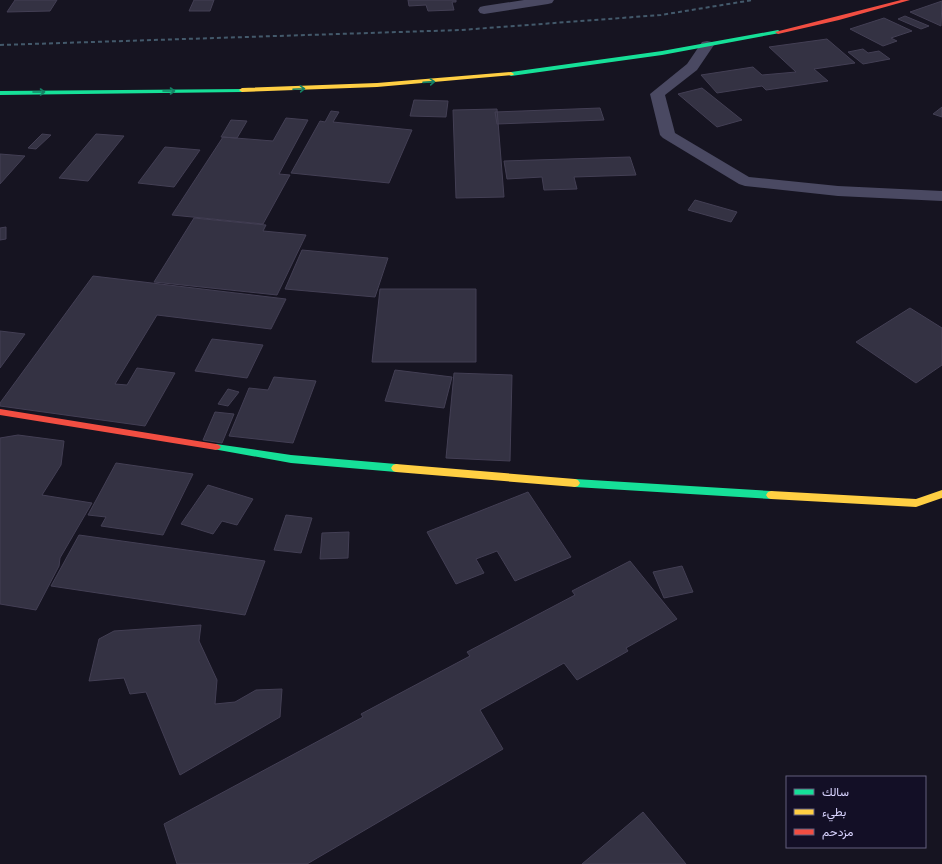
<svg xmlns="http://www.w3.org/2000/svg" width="942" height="864" font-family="Figtree,Vazirmatn,sans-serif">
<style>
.building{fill:#343243;stroke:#433f54}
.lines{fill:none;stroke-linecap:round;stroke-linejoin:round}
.street{fill:#4a4962;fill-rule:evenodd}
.fast{fill:#16e098;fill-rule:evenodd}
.slow{fill:#ffcf43;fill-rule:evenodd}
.jam{fill:#f24e42;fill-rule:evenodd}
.rail{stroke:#43596b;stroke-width:2;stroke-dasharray:4 3;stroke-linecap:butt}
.oneway{stroke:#158265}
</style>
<rect width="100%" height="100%" fill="#161421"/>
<!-- building -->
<path class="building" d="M15,0H57L50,11L7,12Z
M194,0H214L210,11H189Z
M408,0H456V2H452L454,10L428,11L426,5L409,6Z
M942,1L941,26L910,12Z
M905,16L929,26L921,29L898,19Z
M884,18L912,31L891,38L897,41L883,46L850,29Z
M827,39L855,63L814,69L828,81L766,90L762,86L717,93L701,75L753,67L762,75L796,72L769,47Z
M863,49L868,53L879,51L890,59L863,64L848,52Z
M702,88L742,120L717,127L678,94Z
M414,100L448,101L446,117L410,116Z
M942,107V117L933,114Z
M600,108L604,120L497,124L495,112Z
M497,109L504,197L456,198L453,110Z
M331,111L339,112L333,122L412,130L389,183L291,173L320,121L325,122Z
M286,118L308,120L279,174L290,175L263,224L172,215L223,137L273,141Z
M231,120L247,121L237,138L221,137Z
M42,134L51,135L36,149L28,148Z
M96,134L124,136L88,181L59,178Z
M165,147L200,150L174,187L138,183Z
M0,154L25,156L0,184Z
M630,157L636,175L574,177L577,189L544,190L542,177L507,179L504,161Z
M695,200L737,212L731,222L688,210Z
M194,218L266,225L263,231L306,235L277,295L154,282Z
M6,227V239L0,240V228Z
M302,250L388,258L375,297L285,289Z
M93,276L286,299L271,329L157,315L115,384L127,385L137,368L175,373L145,426L0,406V403Z
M380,289H476V362H372Z
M910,308L942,328V365L916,383L856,342Z
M0,331L25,334L0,368Z
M212,339L263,345L247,378L195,371Z
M395,370L452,377L444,408L385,401Z
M454,373L512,375L510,461L446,458Z
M274,377L316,381L293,443L229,436L249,388L268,390Z
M228,389L239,392L228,406L218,404Z
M215,412L234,414L222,443L203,440Z
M18,435L64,441L61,465L42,495L92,503L60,558L59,566L36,610L0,604V438Z
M116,463L193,474L163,535L101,526L106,517L88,515Z
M208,485L253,499L237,525L222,521L213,534L181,524Z
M528,492L571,557L515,581L497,551L476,559L484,573L456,584L427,532Z
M286,515L312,518L301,553L274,550Z
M349,532L348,558L320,559L322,533Z
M79,535L265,561L245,615L51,586Z
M630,561L677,619L626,648L628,651L577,680L564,663L480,710L503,749L307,864H177L164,824L363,717L361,714L470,656L467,652L575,595L572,591Z
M682,566L693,592L664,598L653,572Z
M201,625L199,641L217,680L215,704L235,702L256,690L282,689L280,717L180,775L146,692L130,694L124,678L89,681L99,639L114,631Z
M643,812L686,864H582Z"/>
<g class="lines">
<!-- street -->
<path class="street" d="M524,0H554L552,3L548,4L484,14L480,13L478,10L480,7L484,6Z
M707,41L712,42L714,45L697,70L665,95L675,133L749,177L838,186L942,191V201L838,196L745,186L739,184L663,138L660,135L650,94L687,64L702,42Z"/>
<!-- fast -->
<path class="fast" d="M778,30L781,32L780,33L662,55L511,76L508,74L511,72L662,51Z
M244,89L245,90L242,92L0,95V91Z
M216,444L291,455L396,464L399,465L401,468L399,471L396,472L291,463L213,449L211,447L213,445Z
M575,479L771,491L774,492L776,495L774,498L771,499L575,487L572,486L570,483L572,480Z"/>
<!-- slow -->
<path class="slow" d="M511,72L514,74L513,75L377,87L242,92L239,90L242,88L377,83Z
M396,464L575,479L578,480L580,483L578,486L575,487L396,472L393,471L391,468L393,465Z
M942,490V498L916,507L771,499L768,498L766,495L768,492L771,491L916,499Z"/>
<!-- jam -->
<path class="jam" d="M901,0H910L839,20L778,34L775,32Z
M0,409L216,444L219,445L221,447L219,449L216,450L0,415Z"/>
<!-- rail -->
<path class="rail" d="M0,45L461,30L661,15L753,0"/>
</g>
<!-- one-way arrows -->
<defs><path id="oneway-shaft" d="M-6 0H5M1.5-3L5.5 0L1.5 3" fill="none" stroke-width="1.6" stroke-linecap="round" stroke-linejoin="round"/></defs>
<g class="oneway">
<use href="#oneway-shaft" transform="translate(429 82) rotate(-4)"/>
<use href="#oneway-shaft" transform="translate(299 89) rotate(-3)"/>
<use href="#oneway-shaft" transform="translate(169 91)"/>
<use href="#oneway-shaft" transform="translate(39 92)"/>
</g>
<!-- legend -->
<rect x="786" y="776" width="140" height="72" fill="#130f26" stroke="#625e7d"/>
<rect x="794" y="789" width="20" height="6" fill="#16e098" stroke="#625e7d"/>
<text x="822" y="796" font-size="12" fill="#d9d4ff">سالك</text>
<rect x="794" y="809" width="20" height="6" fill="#ffcf43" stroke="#625e7d"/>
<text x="822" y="816" font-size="12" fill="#d9d4ff">بطيء</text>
<rect x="794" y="829" width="20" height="6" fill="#f24e42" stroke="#625e7d"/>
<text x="822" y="836" font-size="12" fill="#d9d4ff">مزدحم</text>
</svg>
